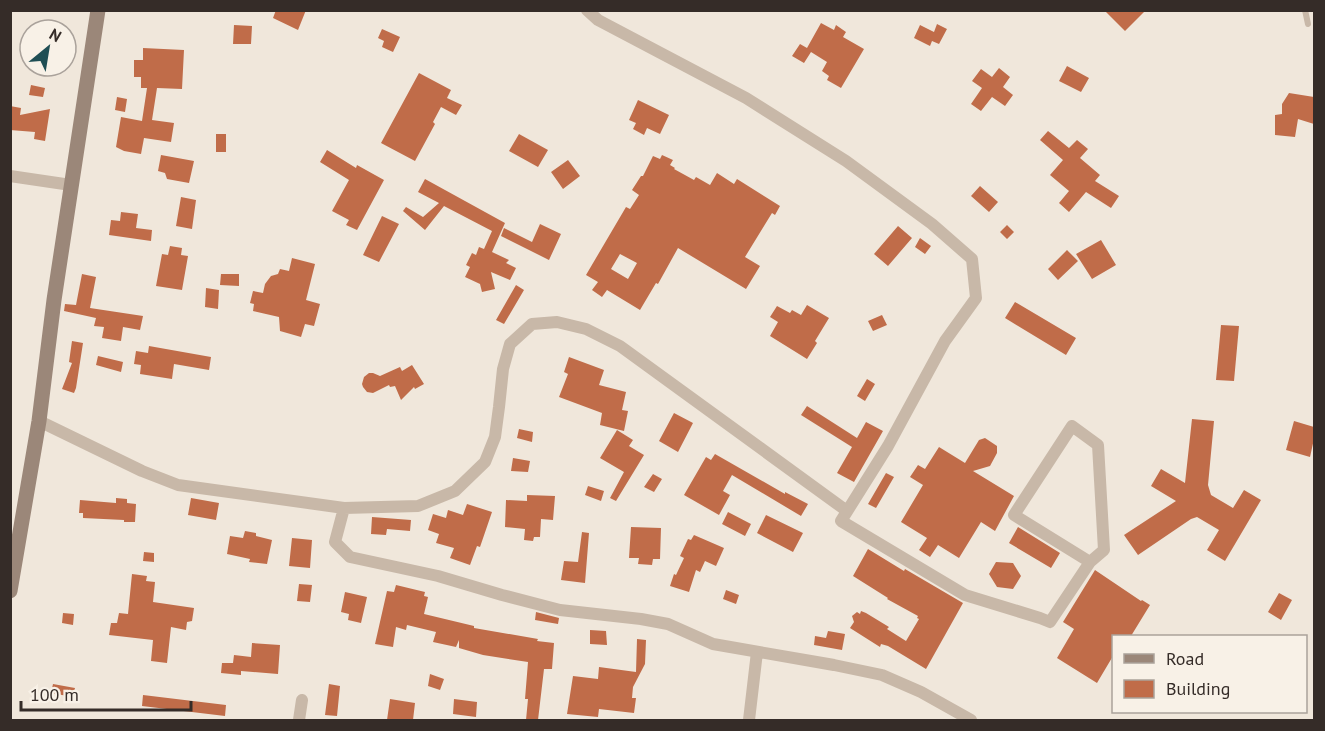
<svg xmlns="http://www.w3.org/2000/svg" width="1325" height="731" font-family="'PT Sans',sans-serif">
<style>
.building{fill:#c06c49;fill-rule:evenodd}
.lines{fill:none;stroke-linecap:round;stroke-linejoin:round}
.service{stroke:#c8b8a8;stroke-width:6}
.minor{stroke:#c8b8a8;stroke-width:12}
.secondary{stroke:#9b8779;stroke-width:15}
</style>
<rect width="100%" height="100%" fill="#f0e7db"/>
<!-- building -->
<path class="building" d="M276,10H306L298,30L273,18Z
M1104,10H1146L1125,31Z
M821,23L834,30L836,25L846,32L843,37L864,49L841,88L827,80L829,76L822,71L827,62L811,52L804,63L792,56L800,44L807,48Z
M937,24L947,29L939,44L932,41L930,46L914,38L920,25L934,32Z
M234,25L252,26L251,44H233Z
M382,29L400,37L393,52L382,47L384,41L378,38Z
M143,48L184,50L182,89L157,88L152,120L174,123L171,142L144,138L141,154L124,151L116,147L121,117L142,121L147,88H141V77H134V60H143Z
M1067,66L1089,78L1081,92L1059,81Z
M999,68L1010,77L1003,87L1013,95L1005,106L992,97L981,111L971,104L982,88L972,81L981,69L992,77Z
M419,73L451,90L447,98L462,105L456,115L441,107L433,122L435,124L415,161L381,143Z
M31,85L45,88L43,97L29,95Z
M1289,93L1314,97V124L1298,119L1295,137L1275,135V115L1282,114V104Z
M117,97L127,99L125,112L115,110Z
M638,100L669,115L660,134L647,128L644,135L633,129L636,123L629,120Z
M10,106L21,108L20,115L50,109L45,141L34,139L35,132L10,130Z
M1048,131L1069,148L1077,140L1088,149L1080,158L1100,175L1095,181L1119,196L1111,208L1086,192L1069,212L1059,203L1069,191L1050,175L1063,160L1040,140Z
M216,134H226V152H216Z
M519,134L548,150L538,167L509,151Z
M327,150L356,168L357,165L384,180L357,230L346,225L349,220L332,211L349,180L320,162Z
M161,155L194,161L189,183L167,179L165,173L158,171Z
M662,155L673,160L670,165L675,168L674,169L694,180L696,177L710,185L717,173L734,184L737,179L780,206L775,215L772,213L745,257L760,266L746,289L678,248L658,284L656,283L640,310L607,290L602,297L592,290L598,282L586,275L626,207L630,209L639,195L632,190L641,176H643L653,156L660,159ZM620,254L637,263L628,279L611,269Z
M568,160L580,176L563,189L551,172Z
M425,179L505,223L492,252L509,260L506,263L516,268L510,280L491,272L495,289L482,292L480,284L465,277L470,267L466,265L472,253L476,255L479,247L484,249L492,231L444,206L425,230L403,211L406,207L423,217L439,203L418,192Z
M980,186L998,202L989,212L971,196Z
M181,197L196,200L192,229L176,226Z
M121,212L138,214L136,228L152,230L151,241L109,235L111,220L120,221Z
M382,216L399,224L379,262L363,255Z
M540,224L561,234L549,260L501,236L504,228L532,242Z
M1007,225L1014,232L1007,239L1000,232Z
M898,226L912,238L888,266L874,254Z
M920,238L931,246L925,254L915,247Z
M1101,240L1116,265L1092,279L1076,254Z
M170,246L182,248L181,255L188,256L182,290L156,286L162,254L168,255Z
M1067,250L1078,261L1058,280L1048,269Z
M292,258L315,264L306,300L320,304L314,326L305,324L301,337L280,331L279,317L253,311L254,304L250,303L253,291L263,293L265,284L271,276L278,274L280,269L289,271Z
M82,274L96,277L90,308L143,316L140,330L123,327L121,341L102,338L104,327L94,326L96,318L64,311L65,304L76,305Z
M221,274H239V286L220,285Z
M516,285L524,290L504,324L496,320Z
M206,288L219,290L218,309L205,307Z
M1015,302L1076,338L1066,355L1005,318Z
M807,305L829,318L815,341L817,343L807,359L770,336L778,322L770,317L777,306L790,313L792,310L801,315Z
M882,315L887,325L873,331L868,321Z
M1221,325L1239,326L1234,381L1216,380Z
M72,341L83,343L76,388L74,393L62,389L72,363L69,362Z
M149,346L211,357L209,370L174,364L172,379L140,374L141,365L134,364L136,351L148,353Z
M98,356L123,362L121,372L96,365Z
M569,357L604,370L599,385L626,392L622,410L628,411L624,431L600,425L602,413L559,397L568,374L564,372Z
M412,365L424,384L415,389L414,387L401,400L395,386L390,387L389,385L373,393L367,392L363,387L362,384L364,377L369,373H373L380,376L400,367L402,371Z
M867,379L875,384L865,401L857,396Z
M807,406L857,438L866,422L883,431L854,482L837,473L852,447L801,415Z
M674,413L693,423L678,452L659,441Z
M1192,419L1214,421L1208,485L1211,495L1233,508L1244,490L1261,500L1225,561L1207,550L1219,530L1197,517L1191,519L1138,555L1124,535L1176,501L1151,486L1161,469L1185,483Z
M1294,421L1314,427V439L1310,457L1286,450Z
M519,429L533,432L532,442L517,438Z
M617,430L633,440L629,446L644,455L616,501L610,498L624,472L600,458Z
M985,438L997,446V453L990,466L973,471L1014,496L995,531L981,522L959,558L938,545L930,557L919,550L927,538L901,522L923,485L910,477L918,465L925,469L939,447L965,463L979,440Z
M715,454L785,494V492L808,504L801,516L732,475L723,491L730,495L719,515L684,495L706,457L711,460Z
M513,458L530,461L528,472L511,471Z
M886,473L894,477L876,508L868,504Z
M653,474L662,479L654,492L644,487Z
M588,486L604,491L601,501L585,495Z
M527,495L555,496L553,520L541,519L540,537H534L533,541L524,540L525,529L505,527L506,500L527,501Z
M116,498L127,499V503L136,504L135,522H124V520L83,518V513H79L80,500L116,503Z
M191,498L219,503L216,520L188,515Z
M467,504L492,512L480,547L477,546L470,565L450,558L454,548L436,543L439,534L428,530L433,514L446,518L448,510L463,515Z
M728,512L751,524L745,536L722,524Z
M766,515L803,533L793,552L757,533Z
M372,517L411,520L410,531L387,529L386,535L371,534Z
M631,527L661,528L660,559H653L652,565L638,564L639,558H629Z
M1018,527L1060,553L1051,568L1009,543Z
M245,531L256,533V536L272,540L267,564L249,562L250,559L227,554L230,536L243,538Z
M582,532L589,533L585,583L561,580L564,561L578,562Z
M694,535L724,548L716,566L705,561L700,572L696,570L689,592L670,586L674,574L676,575L684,558L680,556L688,539L691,540Z
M292,538L312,540L310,568L289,566Z
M868,549L904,571L905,569L963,603L926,669L888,646L881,644L880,647L850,628L854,622L852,616L857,612L860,614L861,611L866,613L889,627L887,629L906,641L919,619L917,618L918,616L887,599L888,598L853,576Z
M144,552L154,553V562L143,561Z
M996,562L1013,563L1021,576L1013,589L997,587L989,574Z
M1095,570L1141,601L1142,600L1150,605L1131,636H1113V656L1097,683L1057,658L1074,629L1063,622Z
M132,574L147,576L146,581L155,582L153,602L194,608L192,621L187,622L186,630L171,627L167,663L151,661L153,640L109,635L111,623H117L119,613L128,614Z
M299,584L312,585L310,602L297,601Z
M396,585L425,592L424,596L428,597L424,614L474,626V628L538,639L537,641L554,643L552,669H544L538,720H526L528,699H525L528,662L483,655L459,648V640L456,647L433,642L436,632L407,625L406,630L396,627L393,647L375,644L387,591L394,592Z
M726,590L739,595L736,604L723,599Z
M345,592L367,597L361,623L348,620L349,614L341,612Z
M1279,593L1292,600L1281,620L1268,612Z
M536,612L559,618L558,624L535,620Z
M63,613L74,614L73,625L62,623Z
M590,630L606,631L607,645L590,644Z
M828,631L845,634L842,650L814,645L815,636L826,638Z
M637,639L646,640L645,664L633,687L632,698H636L634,713L599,709L598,717L567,714L573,676L598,679L599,667L636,672Z
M252,643L280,645L278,674L241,671V675L221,673L222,663H233L234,655L251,657Z
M430,674L444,679L440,690L428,686Z
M53,684L75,688L73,697L51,693Z
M329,684L340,686L337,716L325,715Z
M143,695L226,705L225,716L142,706Z
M390,699L415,703L413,720H387Z
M454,699L477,702L476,717L453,714Z"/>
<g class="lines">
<!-- service -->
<path class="service" d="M1305,10L1308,24"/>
<!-- minor -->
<path class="minor" d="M587,10L598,20L746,98L846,161L932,224L972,259L976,298L945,341L888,446L841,521L965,595L1040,618L1050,622L1090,562L1104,550L1098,445L1072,426L1014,515L1090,562
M10,176L71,185
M39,421L142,471L178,485L344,508L418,506L455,491L485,462L495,437L499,407L503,369L510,344L532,324L557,322L586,329L620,346L847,511
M344,508L335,542L350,557L438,576L502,595L560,610L641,619L668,624L713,644L834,665L882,675L921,692L971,720
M299,720L302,700
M749,720L757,652"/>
<!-- secondary -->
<path class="secondary" d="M10,591L39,421L54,300L98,10"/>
</g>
<!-- border -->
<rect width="1325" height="731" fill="none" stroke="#352c28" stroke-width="24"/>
<!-- legend -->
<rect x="1112" y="635" width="195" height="78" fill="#f8f1e7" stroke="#aaa29b" stroke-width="1.5"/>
<rect x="1124" y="654" width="30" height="9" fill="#9b8779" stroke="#aaa29b" stroke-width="1.5"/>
<text x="1166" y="665" font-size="18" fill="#352c28">Road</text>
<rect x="1124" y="680" width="30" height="18" fill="#c06c49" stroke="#aaa29b" stroke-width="1.5"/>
<text x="1166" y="695" font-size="18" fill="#352c28">Building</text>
<!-- north arrow -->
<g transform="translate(48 48) rotate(30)"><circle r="28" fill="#f8f1e7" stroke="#aaa29b" stroke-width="1.5"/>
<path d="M0-4.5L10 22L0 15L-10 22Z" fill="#1f4e54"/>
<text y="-9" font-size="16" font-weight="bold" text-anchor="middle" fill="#352c28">N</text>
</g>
<!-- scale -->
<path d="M21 701v9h170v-9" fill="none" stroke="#352c28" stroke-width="3"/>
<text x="30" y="701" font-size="18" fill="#352c28" stroke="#f8f1e7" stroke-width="4.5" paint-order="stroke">100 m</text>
</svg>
